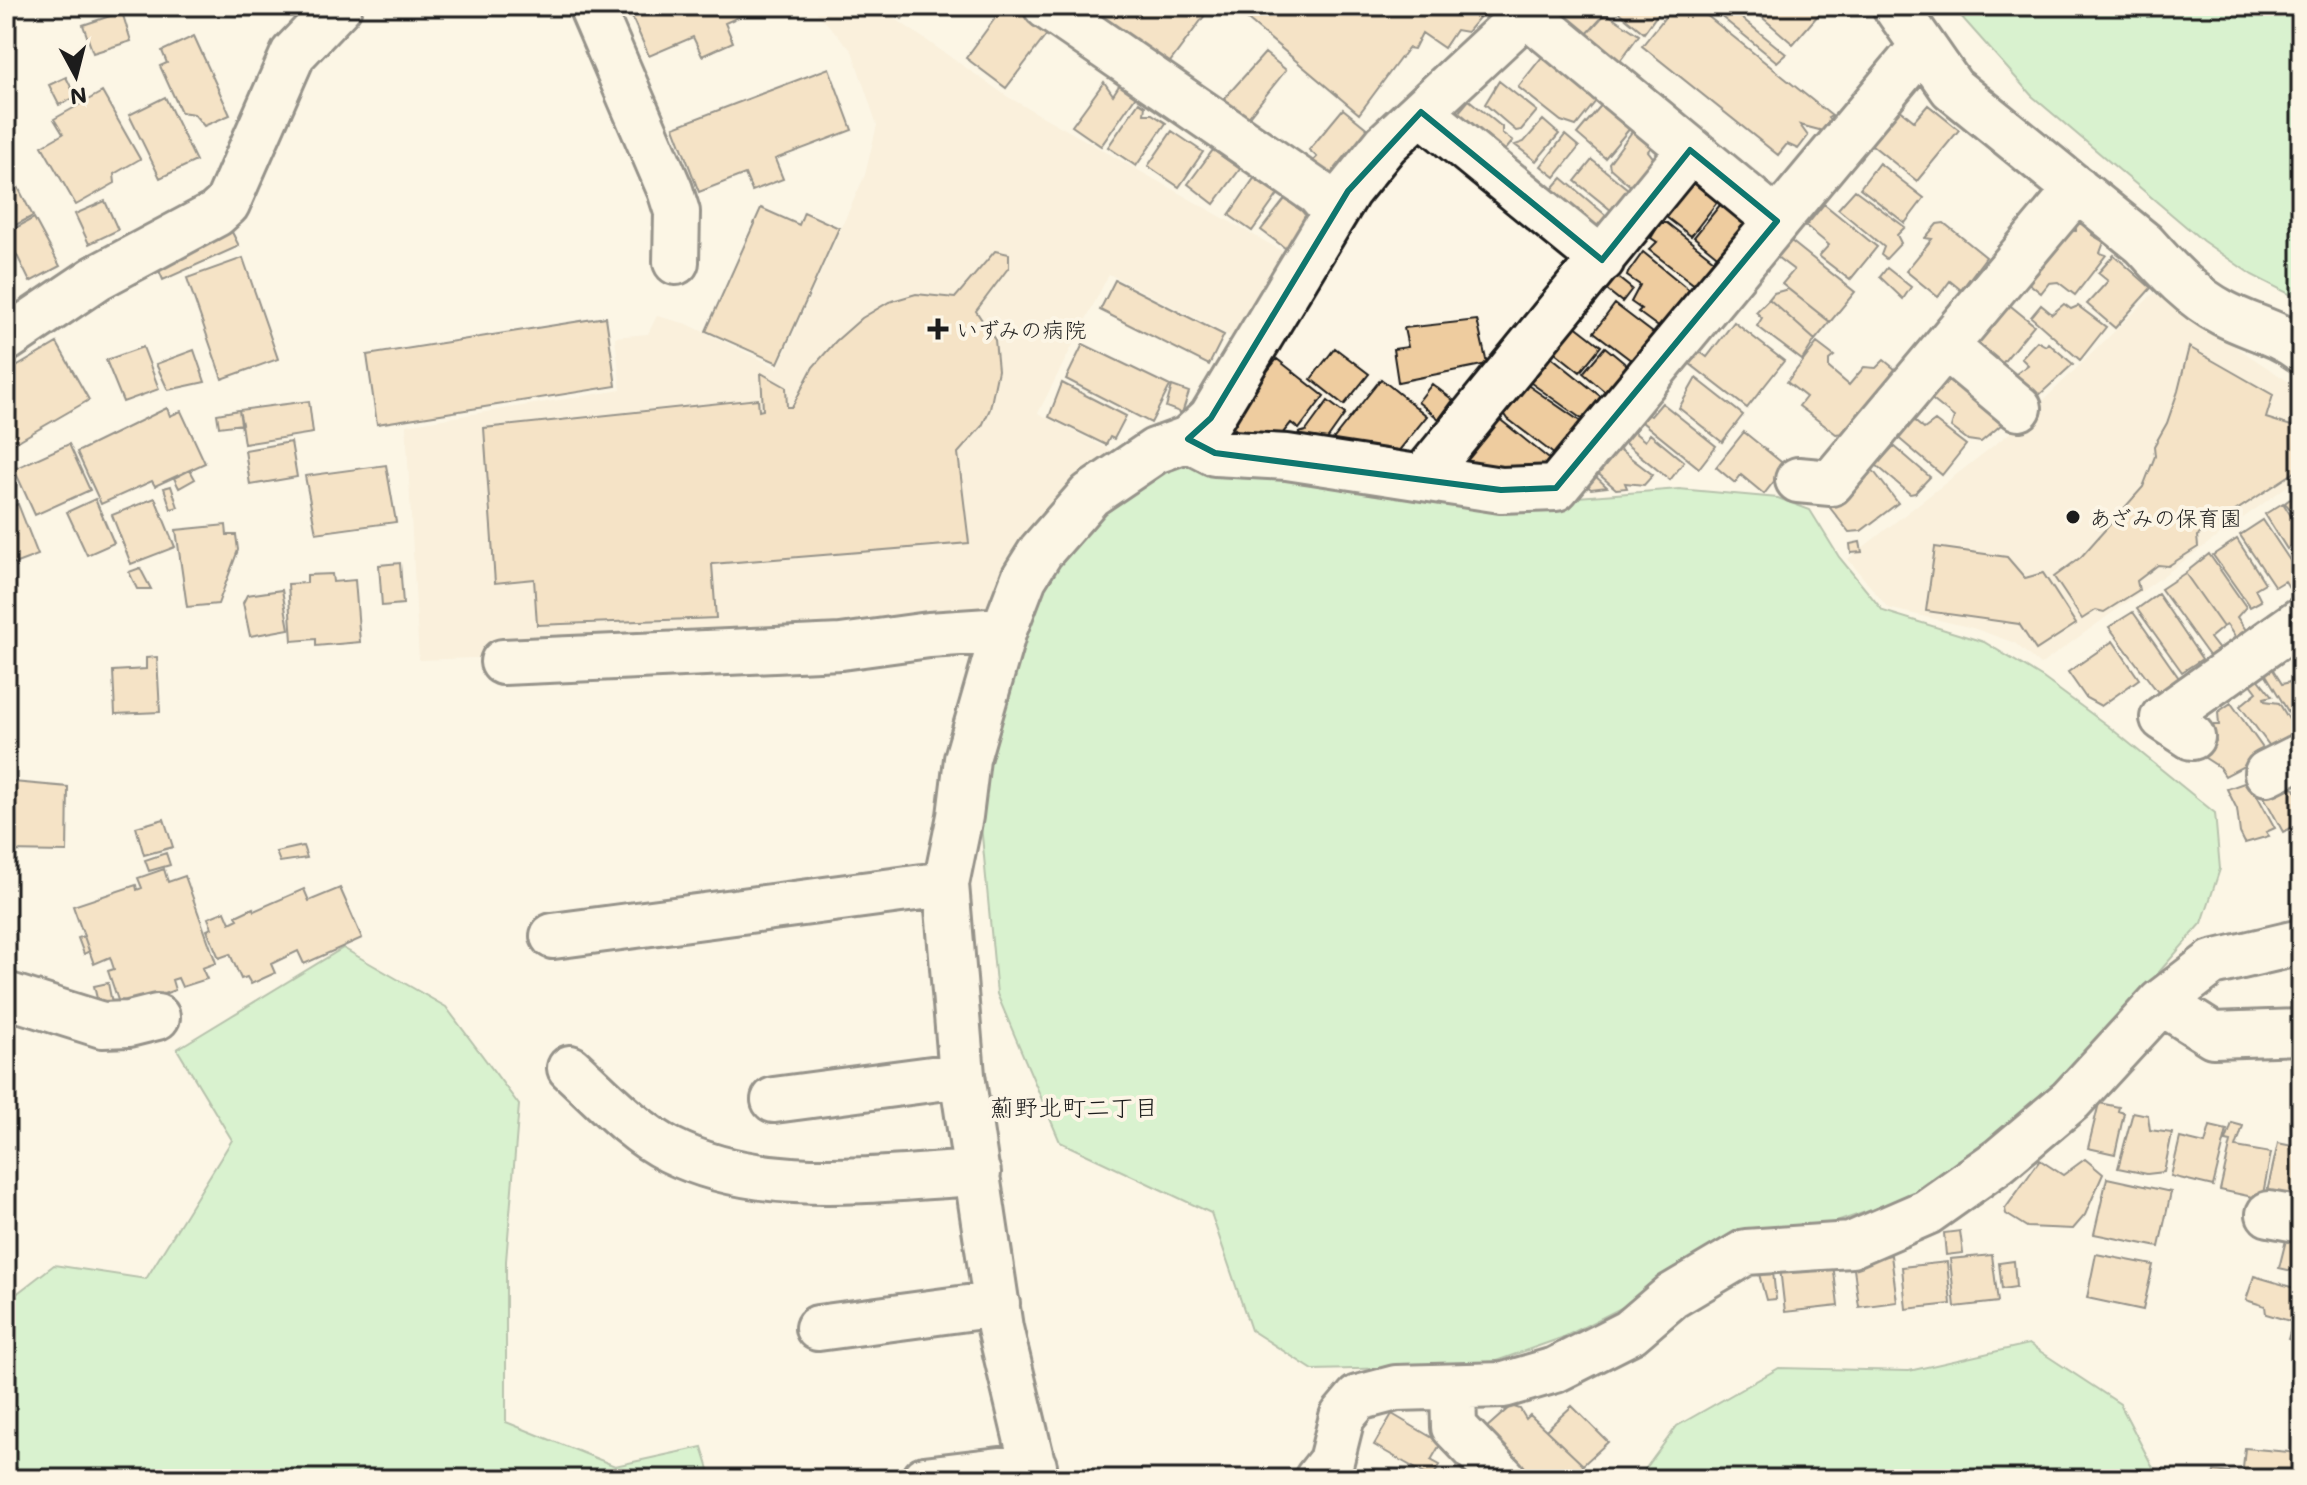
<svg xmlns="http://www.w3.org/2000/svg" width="2307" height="1485" font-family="Mali,'Klee One',sans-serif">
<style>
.built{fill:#f8e9d0}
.green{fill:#afedb3;stroke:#668468;stroke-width:2}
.building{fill:#eecc9f;stroke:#1c1c1c;stroke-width:2}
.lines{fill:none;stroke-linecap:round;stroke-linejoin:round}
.minor-casing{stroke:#1c1c1c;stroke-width:50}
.minor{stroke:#fcf5e5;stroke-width:44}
.marked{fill:none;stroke:#0f766e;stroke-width:6;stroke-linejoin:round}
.poi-dot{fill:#1c1c1c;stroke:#fcf5e5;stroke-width:3}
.labels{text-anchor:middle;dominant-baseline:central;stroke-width:8;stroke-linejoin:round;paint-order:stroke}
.poi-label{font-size:22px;fill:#1c1c1c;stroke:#fcf5e5;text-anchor:start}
.neighbourhood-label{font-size:24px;fill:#1c1c1c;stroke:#fcf5e5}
</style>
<rect width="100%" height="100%" fill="#fcf5e5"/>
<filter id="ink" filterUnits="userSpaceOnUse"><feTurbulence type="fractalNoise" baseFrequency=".0125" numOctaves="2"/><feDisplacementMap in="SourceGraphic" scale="16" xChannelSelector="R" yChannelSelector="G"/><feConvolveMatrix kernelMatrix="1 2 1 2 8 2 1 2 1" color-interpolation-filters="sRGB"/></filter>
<g filter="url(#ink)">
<!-- built -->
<path class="built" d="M811,6H877L1008,97L1289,255L1238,340L1109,274L1038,413L1119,455L993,605L874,625L500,657L419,660L406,425L621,390L615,337L648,334L657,316L687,324L778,368L865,175L877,125L852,51Z
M2154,293L2301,390V476L2040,665L2015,643L1973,628L1888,608L1848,559L2011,432Z"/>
<!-- green -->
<path class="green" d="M1952,6H2301V300L2252,275L2203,241L2032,96Z
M1177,459L1552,499L1679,489L1778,498L1810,510L1839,557L1883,611L1984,642L2043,678L2108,726L2215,813L2220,869L2202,923L2061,1084L1975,1158L1901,1200L1813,1230L1631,1303L1564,1337L1482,1366L1313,1370L1251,1330L1211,1213L1060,1142L997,994L976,772L1020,657L1034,594L1115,493Z
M343,948L446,1007L519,1105L506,1261V1422L615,1466L702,1447L712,1479H6V1302L54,1265L146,1279L232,1140L177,1049Z
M2029,1344L2120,1404L2159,1479H1638L1677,1426L1779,1368L1909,1371Z"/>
<!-- building -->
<path class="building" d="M627,6H764L725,23L733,42L702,56L693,37L649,56Z
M884,6H913L902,19Z
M1004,6H1012L1048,33L1006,88L966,58Z
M1085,6H1193L1205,15L1167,66Z
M1239,6H1479L1483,13L1467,32L1456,30L1444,48L1422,33L1414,49L1408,48L1359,114L1236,10Z
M1558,6H1606V13L1586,35L1559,19Z
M1611,6H1659L1662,8L1644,33Z
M1674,6H1695L1832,116L1828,118L1832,123L1827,132L1800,125L1808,136L1798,149L1787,144L1778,155L1642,46Z
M1708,6H1727L1786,54L1777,62Z
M1749,6H1826L1793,44Z
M122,12L131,41L93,53L83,25Z
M1606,13L1639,35L1617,65L1586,35Z
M194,36L230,115L204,126L194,114L181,112L160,66L167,63L162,51Z
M1546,52L1600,96L1576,126L1561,121L1518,87Z
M1265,53L1286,70L1246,120L1222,101Z
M829,68L852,130L775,159L783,179L752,191L745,174L699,192L674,127Z
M66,77L76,97L59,105L49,85Z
M1122,81L1138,93L1101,146L1072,126L1104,82L1113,95Z
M1499,81L1537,111L1521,130L1516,131L1485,104Z
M102,92L140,159L114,174L115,183L76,205L42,146L63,134L54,119Z
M165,97L196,161L160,178L129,115Z
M1469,100L1502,127V133L1513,141L1498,159L1452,120Z
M1139,102L1145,106L1144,114H1152L1166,123L1136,166L1108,147Z
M1603,103L1631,127L1605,158L1577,134Z
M1893,104L1914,121L1928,105L1959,130L1917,181L1867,141Z
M1343,109L1370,131L1331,178L1312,162L1317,157L1309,150Z
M1543,120L1559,134L1536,161L1515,145L1524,142Z
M1634,129L1656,141L1648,151L1655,160L1634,189L1610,168L1609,163Z
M1172,131L1203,152L1179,187L1148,166Z
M1565,135L1579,147L1555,177L1541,166Z
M1213,150L1240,169L1214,204L1188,184Z
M1592,160L1634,194L1617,215L1575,181Z
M1879,163L1924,198L1905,223L1860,188Z
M8,168L33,216L6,230V169Z
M1255,177L1279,193L1252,231L1229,215Z
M1562,178L1608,217L1592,234L1547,195Z
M1691,180L1695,184L1701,182L1721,197L1691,236L1661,213Z
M1855,190L1905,227L1897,235L1901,243L1886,259L1881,255L1884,247L1838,209Z
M1285,199L1309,216L1289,251L1261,230Z
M1724,200L1743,216L1746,235L1722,260L1694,237Z
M105,201L118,230L89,244L75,214Z
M1824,204L1877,247L1850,280L1819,256L1829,245L1806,226Z
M761,208L799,225L804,212L839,228L778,363L706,331Z
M34,218L60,266L30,282L6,233Z
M1660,223H1667L1719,264L1700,289L1649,250L1657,242L1651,238Z
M1944,223L1986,257L1961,290L1950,281L1938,297L1906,271L1932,239L1925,238L1937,224Z
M2076,224H2087L2093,229L2092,235L2104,242L2100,253L2106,255L2075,295L2058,282L2049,283L2041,293L2021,277L2034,262L2042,268L2071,231H2076Z
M232,232L239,246L163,280L157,266Z
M1786,237L1855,292L1830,322L1782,284L1794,270L1773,254Z
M995,251L1009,254V267L976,311L995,340L998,370L990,409L982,426L958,453L969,543L712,564L716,618L537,625L534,579L495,583L484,428L758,399L759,411L763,410L761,373L786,387L787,407H792L813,367L836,341L862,318L889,302L916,294L955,298Z
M1643,252L1693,293L1664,331L1638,312L1641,309L1631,302L1640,285L1627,276L1628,273Z
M2114,255L2151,288L2115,328L2087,304L2108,281L2098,273Z
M243,258L278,359L222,379L187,278Z
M1887,268L1911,287L1903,299L1880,277Z
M1612,273L1632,289L1622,302L1602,286Z
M1115,280L1224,335L1209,365L1100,310Z
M1788,289L1830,322L1815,340L1769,299L1774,293Z
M2001,298L2034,325L2001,365L1976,343Z
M1769,299L1815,340L1802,360L1757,326L1762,318L1756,312Z
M1615,304L1657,336L1636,364L1594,332Z
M2064,304L2071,309L2078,306L2106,327L2080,360L2031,317L2041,305L2052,314Z
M606,317L616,386L377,424L367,355Z
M1477,320L1487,364L1398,382L1393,349L1408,347L1404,328Z
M1734,322L1784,361L1747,408L1685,360L1695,348L1707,357Z
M1574,325L1601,346L1580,372L1551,349Z
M2037,341L2046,346L2048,343L2073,364L2036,398L2012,377L2028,365L2021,358Z
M57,343L89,400L6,448V373Z
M1817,343L1834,356L1829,360V368L1849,385L1864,367L1876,368L1884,360L1896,370L1843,433L1836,434L1799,406L1806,397L1787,382Z
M1083,344L1170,386L1151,423L1066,379Z
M143,347L159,389L123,402L106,360Z
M1605,347L1634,371L1610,396L1583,373Z
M2189,347L2273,395L2266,418L2301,429V468L2197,536L2198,547L2168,566L2158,565L2137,581L2139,590L2104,612L2096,610L2082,619L2054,577L2081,557L2143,487L2155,456L2154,446L2167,423L2178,391Z
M1335,348L1369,374L1344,405L1311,379Z
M194,350L205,382L168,390L156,364Z
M1549,355L1605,400L1586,422L1531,383L1529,375Z
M1277,359L1324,396L1299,429L1291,423L1274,444L1249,440L1235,429L1228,438L1220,431Z
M1953,372L2008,419L1981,442L1968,440L1951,427L1954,417L1924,393Z
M1696,378L1743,415L1722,442L1679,408Z
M1381,379L1427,416L1393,458L1331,442Z
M1062,383L1126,416L1114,439L1110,437L1106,445L1049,417Z
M1432,384L1453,400L1439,419L1418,402Z
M1526,384L1584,424L1555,455L1508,419L1502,410Z
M1172,386L1189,392L1182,413L1166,407Z
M309,401L313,433L244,444L239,410Z
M1328,401L1345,414L1321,448L1289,444L1299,433L1306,431Z
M1662,403L1716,446L1699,468L1637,418L1643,411L1651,416Z
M167,408L170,416L181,411L205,463L155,486L152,481L101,504L77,452Z
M239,410L242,424L219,427L217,414Z
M1492,413L1553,462L1545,471L1475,470L1457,455Z
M1912,419L1924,429L1935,421L1966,445L1942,475L1896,436Z
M1629,428L1645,441L1650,434L1684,462L1670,480L1620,439Z
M1744,432L1786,466L1764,494L1741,475L1735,483L1716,467Z
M291,442L297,477L250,485L245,450Z
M69,444L90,490L35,515L14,469Z
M1614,445L1653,475L1644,485L1625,483L1627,488L1616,489L1594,470Z
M1894,446L1930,477L1915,493L1910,494L1876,465Z
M386,465L396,522L316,533L305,476Z
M1872,469L1898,503L1861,531L1849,532L1827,504Z
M190,470L195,479L179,488L174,478Z
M1592,473L1607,487L1591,489L1583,483Z
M171,486L178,507L171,509L164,488Z
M8,489L14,502L6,506V490Z
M2301,490V522L2285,503Z
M155,498L175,547L131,564L112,515Z
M95,499L114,543L87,555L67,512Z
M2283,503L2301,532V540L2287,549L2265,514Z
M18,504L38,555L6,567V509Z
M2263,520L2301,577V593L2295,597L2285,581L2275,587L2240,535Z
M226,525L227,535H236L238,550L218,604L187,607L176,530Z
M2237,539L2265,583L2255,589L2261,601L2250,607L2213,555Z
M1860,542L1862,552L1851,553L1850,544Z
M1935,547L2007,557L2025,578L2043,573L2076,624L2036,650L2019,624L1926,611Z
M2209,554L2246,607L2237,617L2248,633L2237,640L2227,625L2223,627L2185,573Z
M400,563L403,604L382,606L379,565Z
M140,568L151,589H137L129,572Z
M2185,573L2223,627L2210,638L2220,651L2210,657L2161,589Z
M332,574L333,582L355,580L360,642L316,646V639L292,641L288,584L307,583V575Z
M282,590L289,629L250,636L243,603L247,595Z
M2158,594L2202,659L2182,672L2137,609Z
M2133,612L2181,681L2160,695L2109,627Z
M2113,641L2139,679L2101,706L2086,698L2068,672Z
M157,657L160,712L115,714L113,671L146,669V658Z
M2272,668L2282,684L2298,680L2301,684V733L2265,673Z
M2256,676L2272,696L2264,698L2265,701L2279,703L2298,734L2275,753L2240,706L2257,692L2248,680Z
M2231,703L2267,754L2225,776L2219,767L2199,754L2216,741L2210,725H2219L2218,712Z
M13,782L68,787L67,852L6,851V786H12Z
M2244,783L2248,789L2253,788L2275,828L2266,832L2269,836L2245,843L2240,833L2237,809L2227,789Z
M2285,785L2295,789L2301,801V823L2283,832L2264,797Z
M164,819L173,847L144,855L136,827Z
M303,846L307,858L280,862L276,852Z
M166,853L170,865L149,871L145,860Z
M164,869L168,882L185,876L216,963L202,968L207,979L182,987L178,978L172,980L175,990L121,1009L108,971L114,969L110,957L94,964L73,906L136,885L137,890L142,888L138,878Z
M340,888L362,938L304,964L298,951L271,964L275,973L251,984L247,977L241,979L230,954L219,958L207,930L212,928L208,918L225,911L230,923L238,919L236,916L253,908L254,911L304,889L309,901Z
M84,936L89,951L84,954L78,938Z
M108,983L113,1008L100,1011L94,986Z
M2299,1044H2301V1098L2296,1097Z
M2099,1103L2119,1107L2118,1111L2124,1113L2115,1154L2088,1148Z
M2133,1112L2148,1115L2150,1130L2172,1133L2164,1172L2147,1174L2118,1168Z
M2232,1123L2243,1126L2236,1147L2271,1153L2262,1199L2220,1190L2231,1142L2226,1141Z
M2210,1126L2227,1130L2213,1186L2171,1176L2180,1138L2205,1144Z
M2278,1143L2297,1147L2296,1155L2301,1156V1208L2265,1201Z
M2085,1159L2103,1174L2085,1215L2073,1229L2027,1227L2006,1214L2005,1209L2040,1160L2063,1175Z
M2107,1178L2171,1192L2159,1247L2094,1234Z
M1960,1231L1963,1253L1946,1255L1944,1233Z
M2288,1232L2301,1235V1273L2279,1268Z
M2096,1254L2153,1265L2143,1310L2087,1298Z
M1891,1255L1897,1302L1859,1307L1853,1261Z
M1992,1255L1998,1302L1955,1307L1950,1259Z
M2014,1261L2016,1287L2002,1289L1999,1263Z
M1947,1262L1951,1304L1906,1309L1902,1267Z
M1833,1263L1838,1306L1785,1312L1780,1268Z
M1773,1272L1776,1299L1766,1300L1759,1274Z
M2254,1276L2301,1290V1343L2288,1339L2293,1322L2266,1314L2265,1306L2246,1300Z
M1511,1406L1520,1409L1526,1419L1530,1415L1583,1465L1581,1473L1587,1479H1520L1476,1437Z
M1572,1406L1608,1442L1583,1465L1546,1430Z
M1392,1414L1441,1443L1431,1460L1440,1465L1432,1478L1374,1445Z
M2245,1448L2299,1453L2301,1479H2242Z
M2214,1471L2239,1474V1479H2213Z"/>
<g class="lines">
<!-- minor casing -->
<g class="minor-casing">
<path id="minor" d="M591,6L670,190L677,212L676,262
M1046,6L1318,193L1333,211
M1895,6L1952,88L2144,244C2167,270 2192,297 2223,313C2249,327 2278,332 2301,350
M1421,112L1602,260
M1777,221L1922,47
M6,339L98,277L216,214L227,204L293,54L339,6
M1946,347L2019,408
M1188,439L1215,453L1287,457L1501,490L1556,488L1777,221L1527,14
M1423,477L1690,150
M1798,480L1831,483L2077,189
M503,662L841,647L929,635L1004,630
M2192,737L2163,718L2301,620
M2267,773L2301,756
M553,936L946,884
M6,995L102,1025L129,1024L157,1017
M2161,1002L2213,1035L2301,1032
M570,1068C601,1096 632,1131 670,1150C764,1197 877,1178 978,1173
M774,1100L962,1075
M2269,1214L2301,1220
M818,1328L997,1304
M1453,1389L1454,1427L1504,1479
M924,1479L1034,1466
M1036,1479L1000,1328L962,1075L946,884L960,816L967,759L1004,630L1024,578L1041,551L1090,495L1155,451L1188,439L1211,418L1348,191L1386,144L1534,6
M1317,1479L1331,1461L1342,1417L1358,1398L1396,1388L1504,1385L1555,1370L1630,1332L1672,1296L1746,1252L1851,1245L1927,1212L1999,1161L2071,1100L2161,1002L2212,963L2301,942"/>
</g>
<!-- minor -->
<use href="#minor" class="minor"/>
</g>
</g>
<!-- marked area -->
<path d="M0 0H2307V1485H0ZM1421,112L1602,260L1690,150L1777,221L1556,488L1501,490L1215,453L1188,439L1211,418L1348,191Z" fill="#fcf5e5" fill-opacity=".55" fill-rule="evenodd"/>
<path class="marked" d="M1421,112L1602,260L1690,150L1777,221L1556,488L1501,490L1215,453L1188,439L1211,418L1348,191Z"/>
<!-- markers -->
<g class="poi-dot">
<path d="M934 317h8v8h8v8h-8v8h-8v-8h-8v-8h8z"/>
<circle cx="2073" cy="517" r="8"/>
</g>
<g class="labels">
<!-- poi labels -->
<g class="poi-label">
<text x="956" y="329">いずみの病院</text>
<text x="2089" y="517">あざみの保育園</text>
</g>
<!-- neighbourhood labels -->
<g class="neighbourhood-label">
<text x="1074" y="1106">薊野北町二丁目</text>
</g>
</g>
<!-- margin -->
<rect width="2307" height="1485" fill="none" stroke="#fcf5e5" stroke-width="32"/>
<rect x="16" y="16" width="2275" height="1453" fill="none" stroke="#1c1c1c" stroke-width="3" filter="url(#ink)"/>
<!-- north arrow -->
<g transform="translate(76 76) rotate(173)" stroke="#fcf5e5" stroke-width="6" paint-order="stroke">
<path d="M0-6L14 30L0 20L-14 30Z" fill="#1c1c1c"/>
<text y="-12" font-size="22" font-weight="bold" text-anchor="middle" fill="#1c1c1c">N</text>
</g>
</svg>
